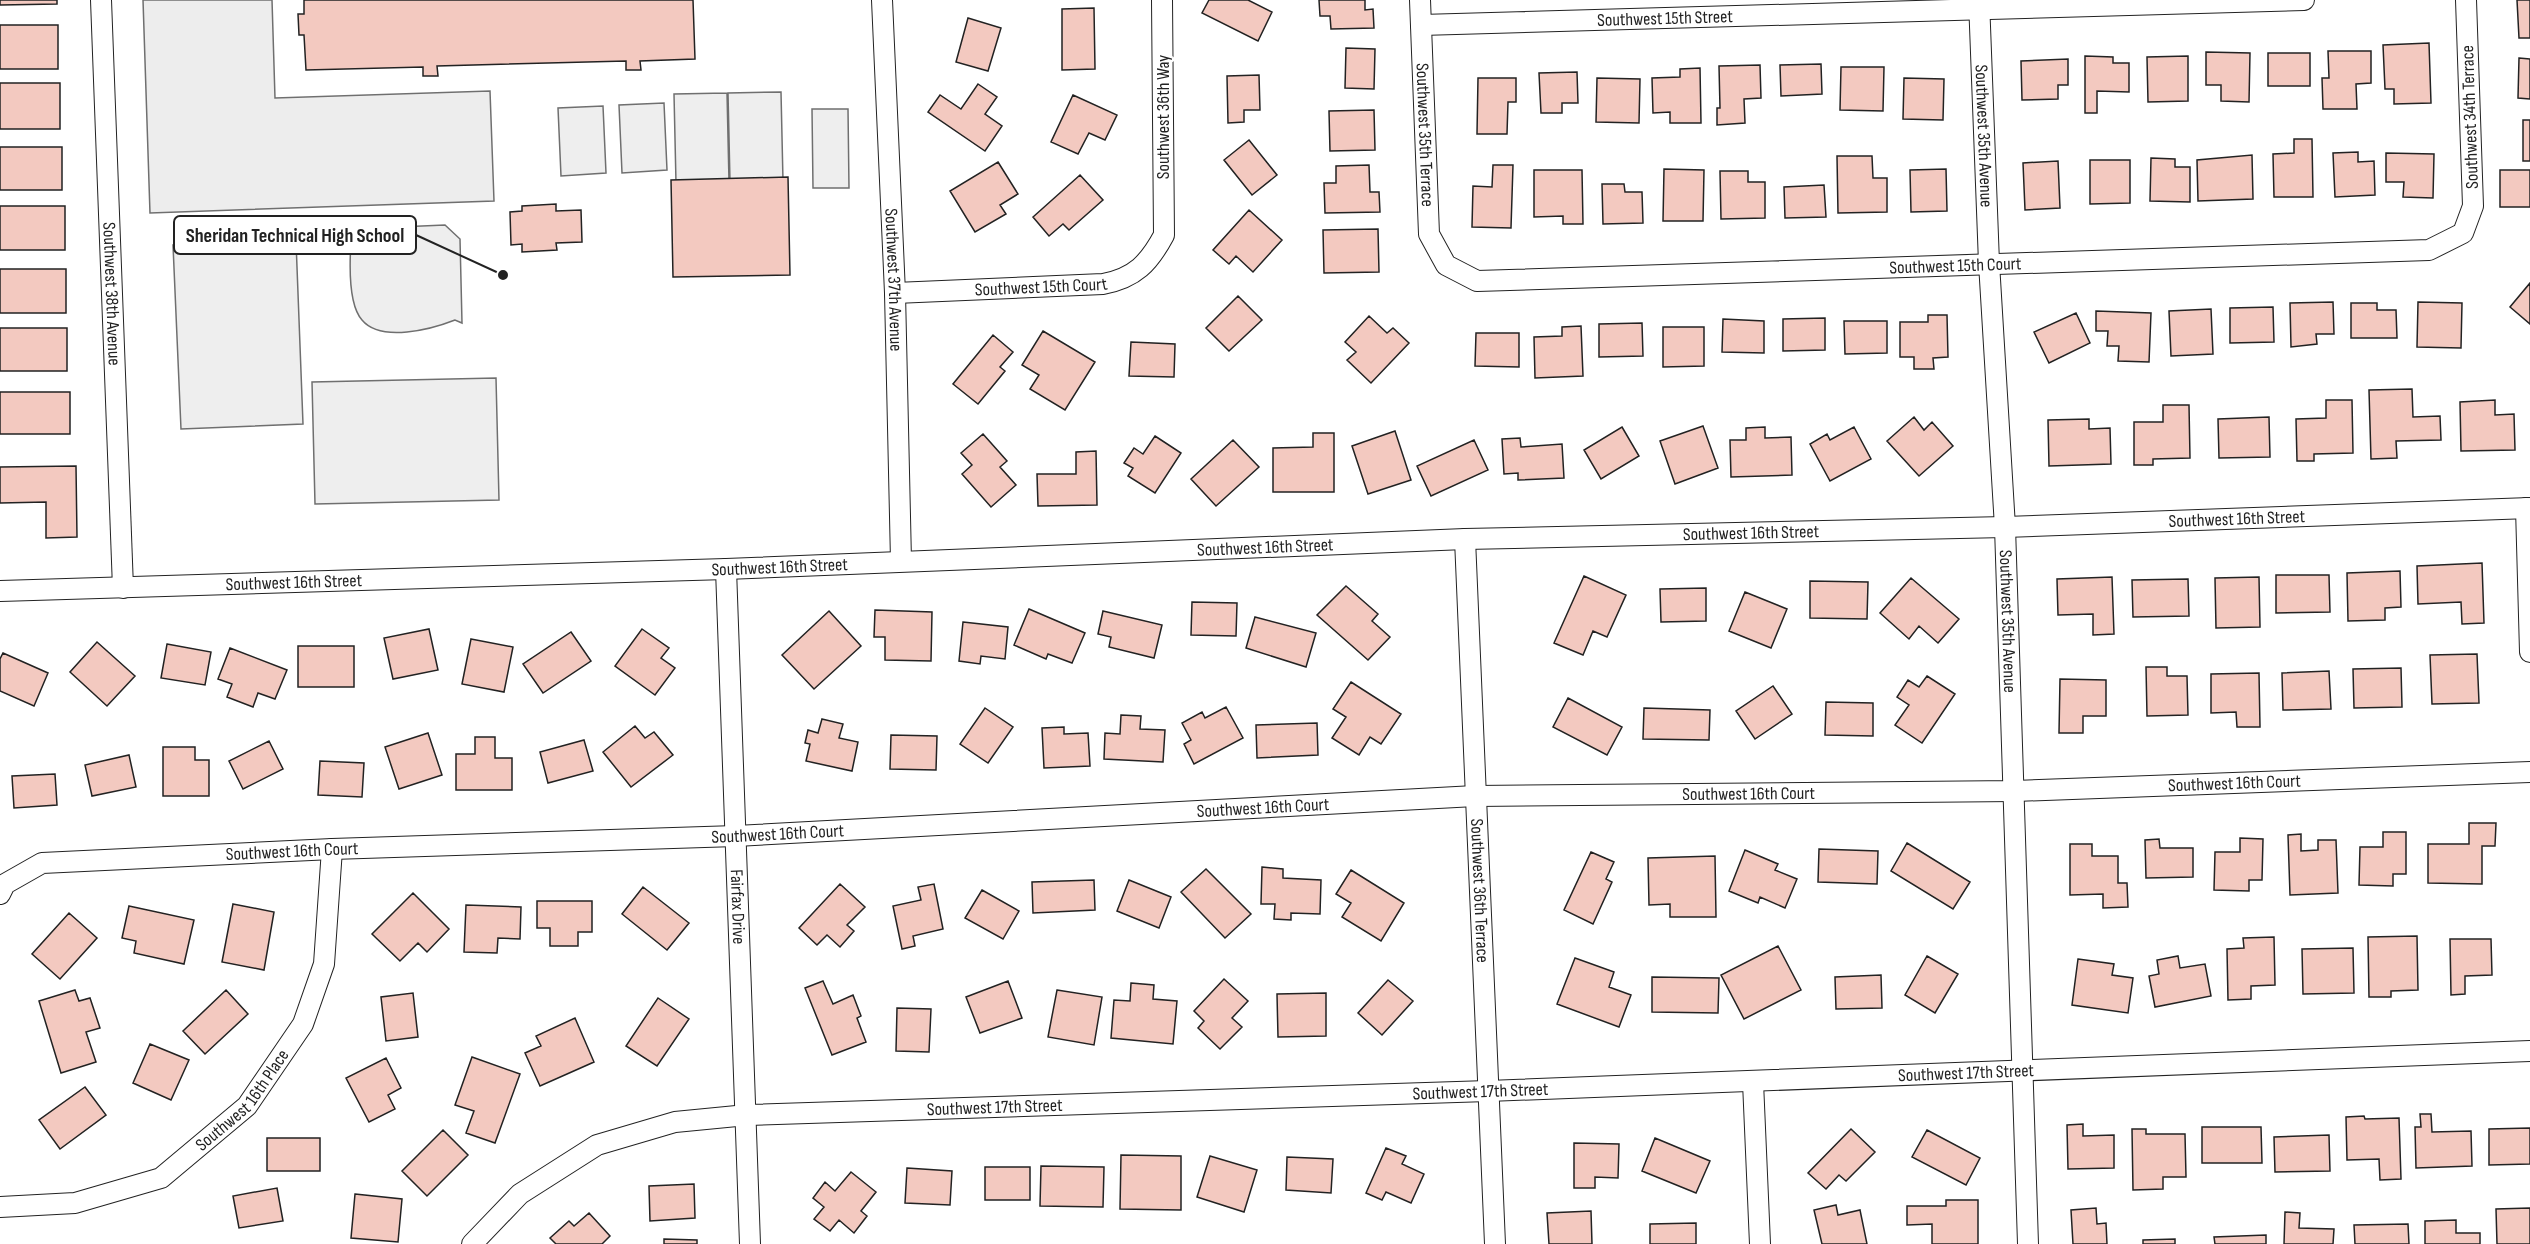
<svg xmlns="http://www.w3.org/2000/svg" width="2530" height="1244" font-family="'Sofia Sans Condensed',sans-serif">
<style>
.green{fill:#eee;stroke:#6f6f6f;stroke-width:1.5}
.parking{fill:#ededed;stroke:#6f6f6f;stroke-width:1.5}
.building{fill:#f3c9c0;stroke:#222;stroke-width:1.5}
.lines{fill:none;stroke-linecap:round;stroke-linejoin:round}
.street-casing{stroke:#222;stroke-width:22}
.street{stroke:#fff;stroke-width:20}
.labels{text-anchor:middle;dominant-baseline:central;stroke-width:4.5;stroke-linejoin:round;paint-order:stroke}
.street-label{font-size:18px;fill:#222;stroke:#fff}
.leader{fill:none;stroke:#222;stroke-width:2}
.callout-dot{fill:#222;stroke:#fff;stroke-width:2}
.callout{fill:#fff;stroke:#222;stroke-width:2}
.callout-label{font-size:20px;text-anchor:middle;font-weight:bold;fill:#222}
</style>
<rect width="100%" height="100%" fill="#fff"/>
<!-- green -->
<path class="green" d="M781,92L783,181L730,182L728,93Z
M727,93L729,182L676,183L674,94Z
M664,103L667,170L622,173L619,105Z
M603,106L606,173L561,176L558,108Z
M812,109H848L849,188H813Z
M445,225L460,239L462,323L455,320C432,329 381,343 362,320C346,302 350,251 352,229Z
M296,241L303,424L181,429L173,245Z
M496,378L499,500L315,504L312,382Z"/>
<!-- parking -->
<path class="parking" d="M143,0H272L275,98L490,91L494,201L150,213Z"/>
<!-- building -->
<path class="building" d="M0,0H57V4L0,5Z
M304,0H693L695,59L640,61L641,70H626V61L437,66L438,76H423V67L306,70L304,35H299L298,14H304Z
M1209,0H1248L1272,12L1258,41L1202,13Z
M1319,0H1365V10L1373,9L1374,28L1331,29L1330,16H1320Z
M2517,0H2530V38H2519Z
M1094,8L1095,69L1062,70V9Z
M968,18L1001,28L988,71L956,62Z
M0,25H58V69H0Z
M2429,43L2431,103L2394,104V89H2385L2383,45Z
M1346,48L1375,49L1374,89L1345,88Z
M2328,51H2371V83L2356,84L2357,109H2323L2322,78H2329Z
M2206,52L2250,53L2249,102L2221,101V85H2206Z
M2268,53H2310V86H2268Z
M2085,56L2113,57V63H2129V92L2097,91V113H2085Z
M2188,56V101L2148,102L2147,57Z
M2519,58L2530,59V99L2518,98Z
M2068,59V85H2058V99L2022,100L2021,61Z
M1821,64L1822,94L1781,96L1780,65Z
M1760,65L1761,98L1744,99L1745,123L1717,125V108H1720L1719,66Z
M1841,67H1884L1883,111L1840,110Z
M1700,68L1701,123H1670V112L1653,113L1652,78L1680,77V69Z
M1577,72L1578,103H1562V113H1541L1539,73Z
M1259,75L1260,110H1244V122L1228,123L1227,76Z
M1478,78H1516V102H1508L1507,134H1477Z
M1597,78L1640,79L1639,123L1596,122Z
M1904,78L1944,79L1943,120L1903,119Z
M0,83H60V129H0Z
M978,84L997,97L985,114L1002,126L985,151L928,112L940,95L961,109Z
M1073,95L1117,115L1105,140L1089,133L1078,154L1051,142Z
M1374,110L1375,150L1330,151L1329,111Z
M2523,120H2530V161H2523Z
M2294,139H2312L2313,197H2274L2273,154L2294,153Z
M1249,140L1277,175L1252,195L1224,160Z
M0,147H62V190H0Z
M2358,152V162L2374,161L2375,195L2335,197L2333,153Z
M2386,153L2434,154L2433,198L2403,197L2404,182H2386Z
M2252,155L2253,199L2198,201L2197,160Z
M1837,156H1872L1873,178H1887V212L1838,213Z
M2151,158L2175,159V167H2190V202L2150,201Z
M2090,160H2130V203L2090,204Z
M2058,161L2060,208L2025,210L2023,163Z
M998,162L1018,194L1000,205L1006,214L975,232L950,191Z
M1369,165L1370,192H1379L1380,212L1325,213L1324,183H1336V166Z
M1493,165H1513L1511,228L1472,227L1473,186L1492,187Z
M1664,169L1704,170L1703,221H1663Z
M1946,169L1947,211L1911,212L1910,170Z
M1534,170H1582L1583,224H1563V216L1534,217Z
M2500,170H2530V207H2500Z
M1720,171H1748V182H1765V218L1721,219Z
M1080,175L1103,200L1069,230L1063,224L1049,236L1033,217Z
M788,177L790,275L673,277L671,180Z
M1602,184H1624L1625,192H1642L1643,223L1603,224Z
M1824,185L1826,217L1785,218L1784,187Z
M556,204V211L581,210L582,242L556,243L557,250L522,252V244L511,245L510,212L522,211V206Z
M0,206H65V250H0Z
M1249,210L1282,240L1253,272L1236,256L1229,264L1213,250Z
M1378,229L1379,272L1324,273L1323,230Z
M0,269H66V313H0Z
M2530,283V324L2510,307Z
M1238,296L1262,320L1229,351L1206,328Z
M2333,302L2334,334H2316L2317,344L2291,347L2290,303Z
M2418,302L2462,303L2461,348L2417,347Z
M2351,303H2377V310H2396L2397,338H2351Z
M2273,307L2274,342L2230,343V308Z
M2211,309L2213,354L2171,356L2169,311Z
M2096,311L2151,313L2149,362L2118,361L2119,346H2107L2108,331H2096Z
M2076,313L2090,343L2049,363L2034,332Z
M1928,315H1947L1948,357L1933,358L1934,369H1914V357H1900V322H1928Z
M1369,316L1387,333L1393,328L1409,343L1371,383L1347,360L1356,352L1345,342Z
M1825,318V350L1783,351V319Z
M1723,319L1764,321V353L1722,352Z
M1844,321H1887V353L1845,354Z
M1642,323L1643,356L1599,357V324Z
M1581,326L1583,376L1535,378L1534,337L1562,336V327Z
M1663,327H1704V366L1663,367Z
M0,328H67V371H0Z
M1043,331L1095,362L1065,410L1030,389L1039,375L1022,365Z
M1476,333H1519V367L1475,366Z
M993,335L1013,352L1000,367L1005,371L978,404L953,384Z
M1131,342L1175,344L1174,377L1129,376Z
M2412,389L2413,417L2440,416L2441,440L2396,441L2397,458L2371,459L2369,390Z
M0,392H70V434H0Z
M2326,400H2352L2353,453L2314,454V461H2297L2296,419L2326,418Z
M2495,400V415L2514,414L2515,450L2461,451L2460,402Z
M2163,405H2189L2190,458L2153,459V465H2134V422H2163Z
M1914,417L1924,430L1932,422L1953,446L1919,476L1887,441Z
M2269,417L2270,457L2219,458L2218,419Z
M2089,419V429L2110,428L2111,464L2049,466L2048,420Z
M1703,426L1718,468L1675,484L1660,441Z
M1622,427L1639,456L1601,479L1584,450Z
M1765,427V438L1791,437L1792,475L1731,477L1730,440H1746V428Z
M1854,427L1871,459L1830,481L1810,444L1827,434L1830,440Z
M1395,431L1411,480L1368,494L1352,446Z
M1313,433H1334V492H1273V448L1313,447Z
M983,434L1007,461L1000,467L1016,485L991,507L962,474L972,465L961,453Z
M1155,436L1181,453L1155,493L1128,476L1133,468L1124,463L1134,448L1143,454Z
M1520,438L1521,447L1562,444L1564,478L1518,480V473L1504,474L1502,439Z
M1233,440L1259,467L1216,506L1191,479Z
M1474,440L1488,470L1431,496L1417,466Z
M1096,451L1097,505L1038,506L1037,474H1076V452Z
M76,466L77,537L46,538V502L0,503V467Z
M2482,563L2484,623L2462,624L2461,602L2418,604L2417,566Z
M2400,571L2401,607L2385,608V620L2348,621L2347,573Z
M2276,575H2329L2330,612L2276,613Z
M1584,576L1626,595L1607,637L1593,631L1583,655L1554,643Z
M2112,577L2114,634L2093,635V614L2058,615L2057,579Z
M2259,577L2260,627L2216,628L2215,578Z
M1911,578L1959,619L1938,643L1919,626L1909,639L1880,613Z
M2188,579L2189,616L2133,617L2132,580Z
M1810,581L1868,582L1867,619L1810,618Z
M1346,586L1378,614L1372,621L1390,637L1368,660L1317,615Z
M1706,588V621L1661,622L1660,589Z
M1745,592L1787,609L1771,648L1729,631Z
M1192,602L1237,603L1236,636L1191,635Z
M1029,609L1085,633L1072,663L1048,654L1046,659L1014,645Z
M875,610L932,612L931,661L885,660V637H874Z
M829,611L861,646L814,689L782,655Z
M1103,611L1162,625L1154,658L1109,647L1111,637L1098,634Z
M1255,617L1316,633L1306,667L1246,648Z
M963,622L1008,627L1005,659L981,656L980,664L959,661Z
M429,629L438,670L393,679L384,638Z
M642,629L669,648L661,658L675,668L655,695L615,666Z
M571,632L591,661L543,693L523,664Z
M471,639L513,647L504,692L462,684Z
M97,642L135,676L107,706L70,672Z
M167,644L211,652L205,685L161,678Z
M298,646H354V687H298Z
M230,648L287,670L275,699L258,693L253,707L227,697L232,684L218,679Z
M3,653L48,673L34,706L0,691V659Z
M2477,654L2479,703L2432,704L2430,655Z
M2146,667H2167V676H2187L2188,715L2147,716Z
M2401,668L2402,707L2354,708L2353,669Z
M2329,671L2331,709L2283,710L2282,673Z
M2259,673L2260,727H2237L2236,712L2211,713V674Z
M1927,676L1955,694L1922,743L1895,725L1909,705L1897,697L1908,680L1919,687Z
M2060,679L2106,680V716H2083V733H2059Z
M1351,682L1401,714L1381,744L1370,737L1359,755L1332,738L1346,717L1333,709Z
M1773,686L1792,714L1755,739L1736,711Z
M1568,698L1622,727L1607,755L1553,727Z
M1826,702L1873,703V736L1825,735Z
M1226,707L1243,738L1194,764L1184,744L1191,740L1182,723L1202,712L1205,718Z
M985,708L1013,727L988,763L960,744Z
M1644,708L1710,710L1709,740L1643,739Z
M1121,715L1141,716L1140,729L1165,730L1163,762L1104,759L1105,733L1120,734Z
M822,719L843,724L839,738L858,742L852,771L806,761L810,744L805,743L808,730L818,733Z
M1317,723L1318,755L1257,758L1256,725Z
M635,726L645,738L654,732L673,755L631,787L603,752Z
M1064,727V734L1088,733L1090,766L1044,768L1042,728Z
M428,733L442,775L399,789L385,747Z
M891,735L937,736L936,770L890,769Z
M475,737H495V758H512V790H456V754H475Z
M584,740L593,771L548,783L540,752Z
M269,741L283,769L243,789L229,761Z
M163,747H195V760H209V796H163Z
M129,755L136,787L92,796L85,765Z
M320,761L364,763L362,797L318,795Z
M55,774L57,805L14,808L12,776Z
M2469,823H2496L2495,846H2482V884L2428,883V844H2469Z
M2383,832H2406V874H2393V886L2359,885L2360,847H2383Z
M2301,834V851L2318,850V840H2336L2338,893L2290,895L2288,835Z
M2240,838L2263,839L2262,880H2249V891L2214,890L2215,852H2240Z
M2159,839L2160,848H2193V877L2146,878L2145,840Z
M1907,843L1970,882L1953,909L1891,871Z
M2070,844H2092V856H2118V883H2127L2128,907L2103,908V894L2070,895Z
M1819,849L1878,851L1877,884L1818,882Z
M1745,850L1778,864L1775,870L1797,879L1785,908L1760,897L1758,903L1729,891Z
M1591,852L1614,862L1606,879L1612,882L1593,924L1564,910Z
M1715,856L1716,917H1670V904L1649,905L1648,858Z
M1262,867L1283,869V878L1321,880L1320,914L1291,913V920L1274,919L1275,904H1261Z
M1206,869L1251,914L1225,938L1181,892Z
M1351,870L1404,903L1381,941L1342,917L1351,903L1336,894Z
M1094,880L1095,910L1033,913L1032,882Z
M1129,880L1171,897L1159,928L1117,911Z
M840,884L865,907L847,925L854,931L840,947L827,935L817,945L799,928Z
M934,884L943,929L913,936L915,946L902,949L893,906L921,900L918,887Z
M643,887L689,923L667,950L622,914Z
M982,890L1019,911L1003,939L965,918Z
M413,893L449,929L427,952L418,943L400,961L372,934Z
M537,901H592V932H578V946H550V928H537Z
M233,904L274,912L264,970L222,962Z
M466,905L521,907L520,939L498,938L497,953L464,952Z
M129,906L194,920L184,964L134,953L136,941L122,938Z
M69,913L97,938L60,979L32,954Z
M2417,936L2418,990L2391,991V997H2369L2368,937Z
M2274,937L2275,985L2251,986V999L2228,1000L2227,949L2244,948L2243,938Z
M2450,939H2491L2492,975L2465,976V994L2451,995Z
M1778,946L1801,990L1744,1019L1721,975Z
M2353,948L2354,993L2303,994L2302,949Z
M1927,956L1958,974L1935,1013L1905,995Z
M2178,956L2180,968L2205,964L2211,996L2155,1007L2149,976L2159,974L2157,960Z
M1575,958L1614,972L1609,987L1631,995L1619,1027L1557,1004Z
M2078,959L2114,964L2112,975L2133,978L2128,1013L2072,1005Z
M1881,975L1882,1008L1836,1009L1835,977Z
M1652,977L1719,978L1718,1013L1652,1012Z
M1224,979L1248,1001L1232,1018L1242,1027L1220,1049L1198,1028L1204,1021L1194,1011Z
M1388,980L1413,1001L1382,1035L1358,1013Z
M823,981L833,1004L853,995L861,1016L857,1018L866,1042L832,1055L805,988Z
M1008,981L1022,1018L980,1033L966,997Z
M1131,983L1154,985L1153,999L1177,1001L1173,1044L1111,1038L1114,1000L1130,1001Z
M75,990L79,1001L90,998L100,1028L86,1032L96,1062L61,1073L39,1001Z
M226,990L248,1014L205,1054L183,1031Z
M1057,990L1102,997L1094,1045L1048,1037Z
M413,993L418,1037L386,1041L381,997Z
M1326,993V1036L1278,1037L1277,994Z
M658,998L689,1019L657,1066L626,1046Z
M897,1008L931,1009L929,1052L896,1051Z
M575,1018L594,1062L540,1086L525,1053L541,1046L536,1036Z
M150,1044L189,1060L171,1100L133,1083Z
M472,1057L520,1074L495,1143L466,1133L474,1111L455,1105Z
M386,1058L401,1088L388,1095L395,1109L369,1122L346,1078Z
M85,1087L106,1115L60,1149L39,1120Z
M2420,1114H2431L2432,1132L2471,1131L2472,1166L2416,1168L2415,1127H2421Z
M2364,1116L2365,1119L2399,1118L2401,1179L2380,1180L2379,1159L2347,1160L2346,1117Z
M2083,1124V1136L2114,1135V1168L2068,1169L2067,1125Z
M2202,1127H2261L2262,1163H2202Z
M2530,1128V1164L2489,1165V1129Z
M1851,1129L1875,1152L1846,1181L1839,1175L1826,1189L1808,1173Z
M2132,1129H2146V1134H2185L2186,1177H2163V1189L2133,1190Z
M443,1130L468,1155L427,1196L402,1171Z
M1927,1130L1980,1158L1966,1185L1912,1157Z
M2329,1135L2330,1171L2275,1172L2274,1137Z
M267,1138H320V1171H267Z
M1655,1138L1710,1161L1696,1193L1642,1171Z
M1574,1143L1619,1144L1618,1178L1595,1177V1188H1574Z
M1386,1148L1406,1156L1402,1164L1424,1174L1411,1203L1386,1192L1382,1200L1366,1193Z
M1121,1155L1181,1156V1210L1120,1209Z
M1210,1156L1257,1170L1244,1212L1197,1197Z
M1287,1157L1333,1159L1331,1193L1286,1190Z
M1041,1166L1104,1167L1103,1207L1040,1206Z
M985,1167H1030V1200H985Z
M907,1168L952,1171L950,1205L905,1203Z
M851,1172L876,1192L861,1211L867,1216L854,1233L839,1220L830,1231L814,1219L824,1207L813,1198L825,1182L835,1191Z
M694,1184L695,1218L650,1221L649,1186Z
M277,1188L283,1221L239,1228L233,1196Z
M355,1194L402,1199L398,1242L351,1238Z
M1946,1200H1978V1244H1932V1224L1907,1225V1206H1946Z
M1836,1205L1838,1215L1860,1210L1867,1244H1822L1814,1210Z
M2096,1208L2097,1224L2106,1223L2107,1244H2073L2071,1210Z
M2530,1208V1244H2497L2496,1209Z
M1591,1211L1592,1244H1549L1547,1213Z
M2285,1212L2300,1213L2299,1228L2334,1229L2333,1244H2284Z
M589,1213L610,1236L602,1244H556L550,1238L569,1221L574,1226Z
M2456,1220V1233H2480V1244H2425V1221Z
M1696,1223V1244H1650V1224Z
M2408,1224L2409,1244H2355L2354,1225Z
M2266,1235V1244H2215L2214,1237Z
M664,1239L697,1240V1244H664Z
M2175,1239V1244H2143V1240Z"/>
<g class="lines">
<!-- street casing -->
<g class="street-casing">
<g id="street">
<path id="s1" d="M101,0L123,588"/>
<path id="s2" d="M882,0L895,293L901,561"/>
<path id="s3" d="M1420,0L1429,234L1446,265L1477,281L2429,250L2463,233L2473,206L2466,0"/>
<path id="s4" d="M1979,0L1989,263L2005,527L2028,1244"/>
<path id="s5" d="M1421,25L2304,0"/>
<path id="s6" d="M895,293L1103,284C1135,278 1149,263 1164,235L1162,0"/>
<path d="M2526,508L2530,652"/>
<path id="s7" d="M1465,539L1495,1244"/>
<path id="s8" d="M726,569L750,1244"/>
<path id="s9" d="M0,591L726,569L1465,539L2005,527L2530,508"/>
<path id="s10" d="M0,894L5,884L42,863L332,849L736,836L1475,796L2015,791L2530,772"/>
<path d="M1753,1082L1760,1244"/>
<path id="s11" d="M0,1207L75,1203L161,1178L247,1106L303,1024L324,964L332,849"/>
<path id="s12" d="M472,1244L520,1194L597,1145L675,1122L747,1115L1488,1091L2530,1051"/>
</g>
</g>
<!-- street -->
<use href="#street" class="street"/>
</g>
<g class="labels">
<!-- street labels -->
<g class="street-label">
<text stroke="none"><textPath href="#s5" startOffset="244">Southwest 15th Street</textPath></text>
<text transform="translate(1163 117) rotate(-90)">Southwest 36th Way</text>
<text transform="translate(2470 117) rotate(-92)">Southwest 34th Terrace</text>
<text stroke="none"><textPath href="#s3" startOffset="135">Southwest 35th Terrace</textPath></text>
<text stroke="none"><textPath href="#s4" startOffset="136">Southwest 35th Avenue</textPath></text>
<text stroke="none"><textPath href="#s3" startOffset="783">Southwest 15th Court</textPath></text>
<text stroke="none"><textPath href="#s2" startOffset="280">Southwest 37th Avenue</textPath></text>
<text stroke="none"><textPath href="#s6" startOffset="146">Southwest 15th Court</textPath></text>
<text stroke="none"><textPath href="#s1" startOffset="294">Southwest 38th Avenue</textPath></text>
<text stroke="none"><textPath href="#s9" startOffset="2238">Southwest 16th Street</textPath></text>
<text stroke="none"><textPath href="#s9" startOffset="1752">Southwest 16th Street</textPath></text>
<text stroke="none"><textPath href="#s9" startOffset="1266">Southwest 16th Street</textPath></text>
<text stroke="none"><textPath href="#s9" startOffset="780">Southwest 16th Street</textPath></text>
<text stroke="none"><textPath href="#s9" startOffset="294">Southwest 16th Street</textPath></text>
<text stroke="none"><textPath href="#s4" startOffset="622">Southwest 35th Avenue</textPath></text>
<text stroke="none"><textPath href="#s10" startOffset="2248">Southwest 16th Court</textPath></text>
<text stroke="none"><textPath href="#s10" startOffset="1762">Southwest 16th Court</textPath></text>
<text stroke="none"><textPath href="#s10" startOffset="1276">Southwest 16th Court</textPath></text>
<text stroke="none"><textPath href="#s10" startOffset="790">Southwest 16th Court</textPath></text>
<text stroke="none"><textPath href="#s10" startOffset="304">Southwest 16th Court</textPath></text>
<text stroke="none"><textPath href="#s7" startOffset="352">Southwest 36th Terrace</textPath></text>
<text stroke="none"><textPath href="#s8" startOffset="338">Fairfax Drive</textPath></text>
<text stroke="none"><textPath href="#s12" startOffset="1534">Southwest 17th Street</textPath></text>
<text stroke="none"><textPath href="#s12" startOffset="1048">Southwest 17th Street</textPath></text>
<text stroke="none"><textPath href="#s11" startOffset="278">Southwest 16th Place</textPath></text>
<text stroke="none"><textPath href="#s12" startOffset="562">Southwest 17th Street</textPath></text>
</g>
</g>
<!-- callouts -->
<path class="leader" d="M503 275L416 235"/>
<circle class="callout-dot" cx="503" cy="275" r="6"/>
<rect class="callout" x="174" y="216" width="242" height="38" rx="6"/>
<g class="callout-label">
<text x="295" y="242">Sheridan Technical High School</text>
</g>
</svg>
